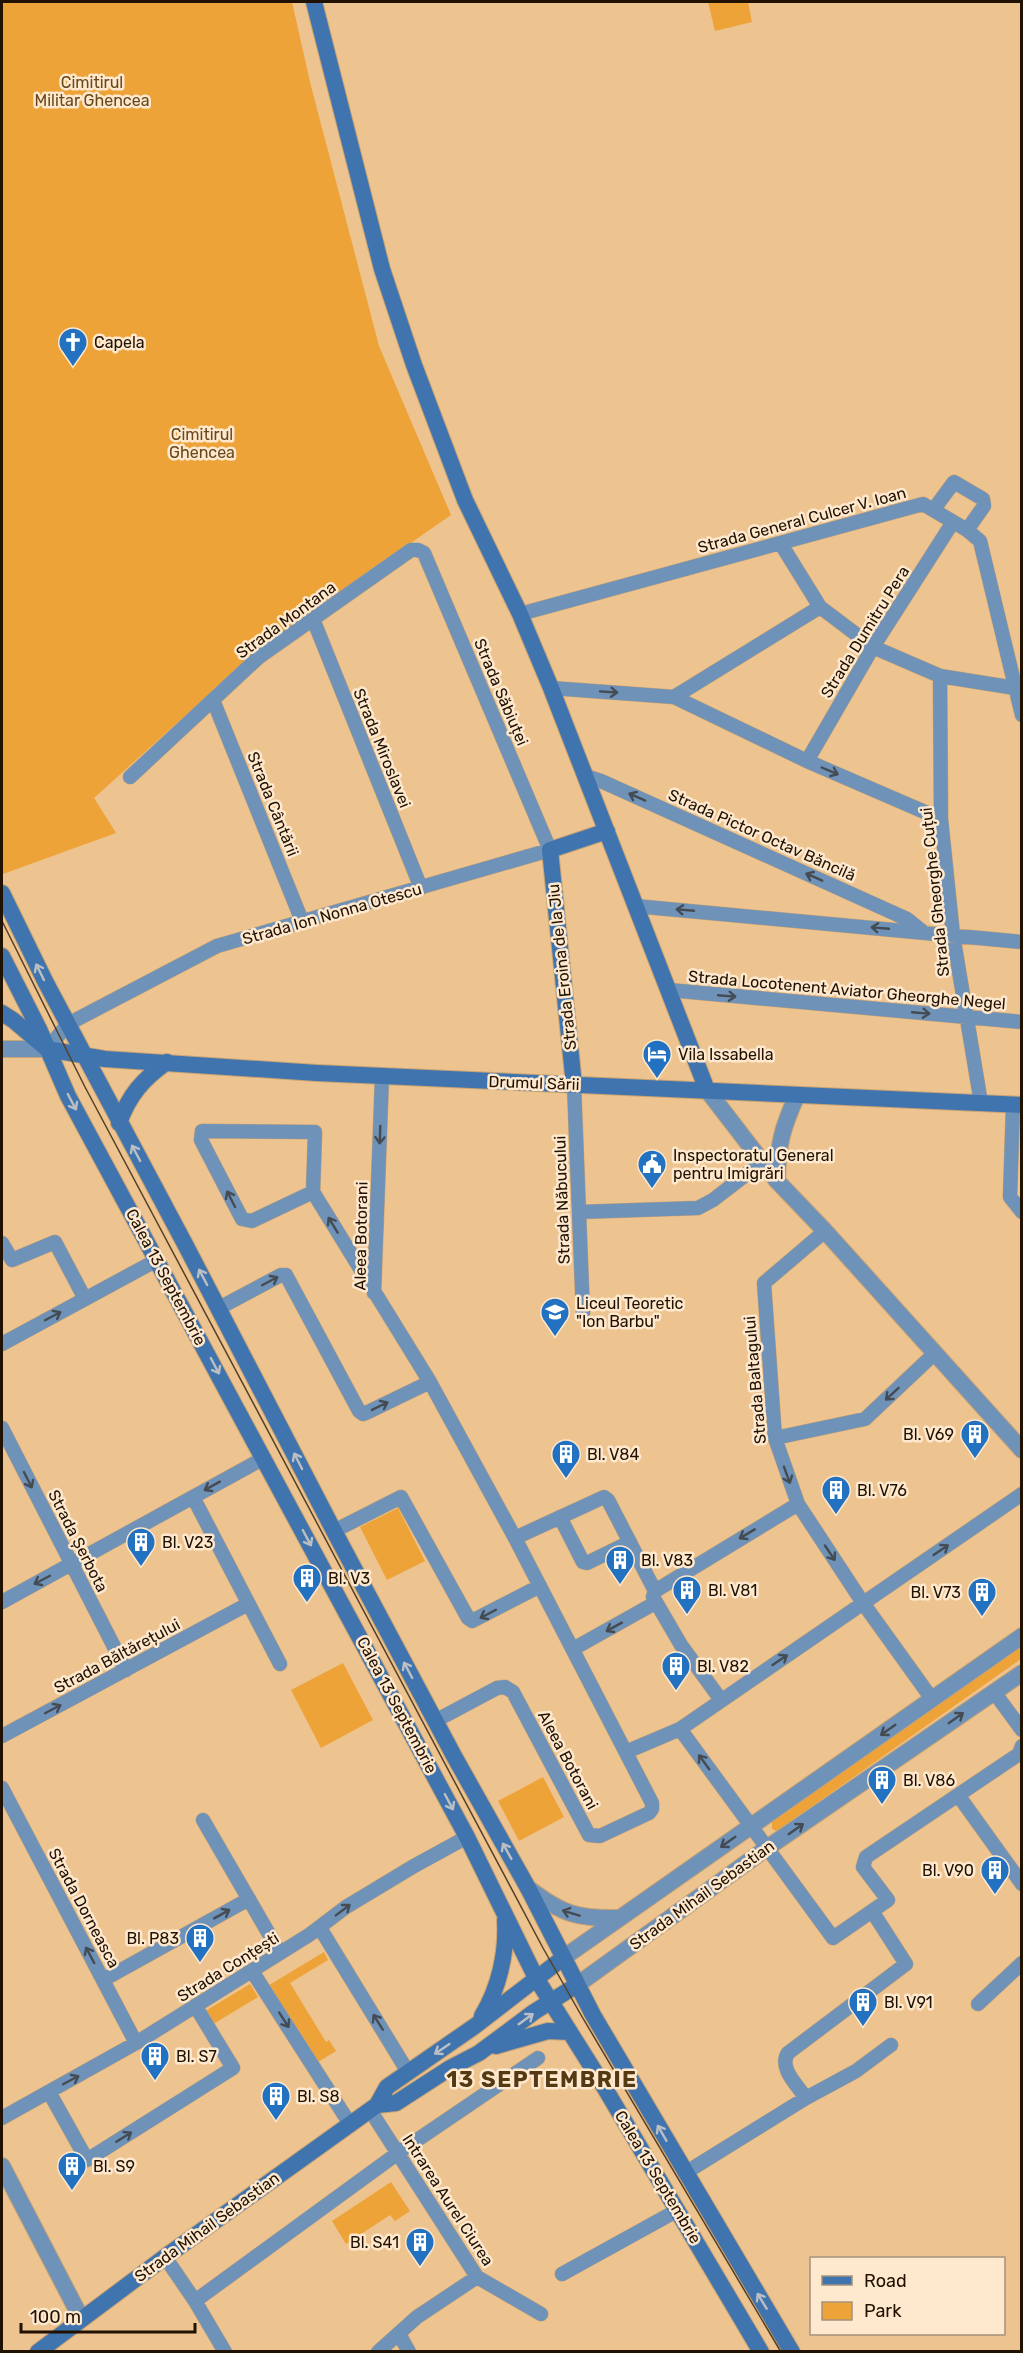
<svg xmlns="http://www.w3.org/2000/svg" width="1023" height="2353" font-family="Rubik,sans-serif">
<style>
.green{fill:#eda338}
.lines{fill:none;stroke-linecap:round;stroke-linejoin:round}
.minor-casing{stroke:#c8a375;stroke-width:15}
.tertiary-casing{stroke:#c8a375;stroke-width:18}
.secondary-casing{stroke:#c8a375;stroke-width:18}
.minor{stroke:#6f92b9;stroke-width:14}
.tertiary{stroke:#6f92b9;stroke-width:16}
.secondary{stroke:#3f74ae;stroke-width:16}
.tram{stroke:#564025;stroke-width:1.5}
.oneway{stroke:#444b53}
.oneway2{stroke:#bbbfc3}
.labels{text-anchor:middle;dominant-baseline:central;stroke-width:5;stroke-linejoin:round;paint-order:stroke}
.park-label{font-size:16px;fill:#68471a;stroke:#fee8ce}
.poi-label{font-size:16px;fill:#201100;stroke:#fee8ce;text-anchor:start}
.street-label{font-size:16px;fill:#201100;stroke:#fee8ce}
.district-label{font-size:22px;font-weight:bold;letter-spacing:1.5px;fill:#553912;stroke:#fee8ce}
</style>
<rect width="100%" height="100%" fill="#edc38f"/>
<!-- green -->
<path class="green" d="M2,2H292L310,82L379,346L451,515L261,647L94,798L116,833L3,874Z
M708,2H748L752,22L715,31Z
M398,1508L425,1561L387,1580L360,1527Z
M1021,1646V1659L777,1831L772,1829V1821Z
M343,1663L373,1720L321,1748L291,1690Z
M543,1777L564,1817L519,1841L498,1801Z
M324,1952L328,1960L290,1983L326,2042L329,2040L336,2051L315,2064L266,1987Z
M250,1984L258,1997L210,2026L202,2013Z
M391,2182L410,2211L395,2221L390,2215L346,2244L332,2221Z"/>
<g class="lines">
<!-- minor casing -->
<g class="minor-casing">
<path id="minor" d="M934,509L954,482L983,499L984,506L967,530
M781,544L820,607L873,647L940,676L1015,688
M520,614L923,504L967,530L980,541L1022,715
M313,619L421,888
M940,676L941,819L953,935L981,1103
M551,688L674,697L807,761L941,819
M674,697L820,607
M213,700L302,921
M807,761L873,647L953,522
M585,776L601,781L907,919L922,931
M635,906L1022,942
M669,990L1022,1022
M47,1049L68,1024L217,946L550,850L424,553L418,550H411L259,657L130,777
M574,1085L583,1314
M1013,1105L1010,1197L1022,1212
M313,1192L252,1221L242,1219L201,1140L202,1131L315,1132L313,1192L430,1382L515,1538L652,1803V1809L649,1813L600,1836L589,1835L513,1692L505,1687L497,1688L435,1721
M579,1212L698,1208L713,1200L761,1163
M825,1231L764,1283L775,1438L798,1504L863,1603L932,1699
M2,1243L12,1260L55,1242L85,1299
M374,1293L382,1076
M219,1308L281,1275H286L359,1411L363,1414L368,1412L430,1382
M2,1344L157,1260
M2,1428L126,1670
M775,1438L865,1419L934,1354
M193,1497L280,1664
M560,1517L583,1562L587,1563L630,1542
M334,1531L401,1497L468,1618L472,1621L540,1586
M515,1538L604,1497L608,1500L655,1591
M2,1602L264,1458
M573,1649L655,1603
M994,1692L1022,1730
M721,1700L681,1645L653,1597L655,1591L798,1504
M680,1729L833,1938L888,1900L863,1867L866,1857L1019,1754L1022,1746
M2,1736L248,1604
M626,1752L680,1729L1022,1494
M2,1788L136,2043
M958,1795L1022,1884
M203,1820L280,1953
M320,1928L408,2072
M252,1971L350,2124
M103,1980L249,1899
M978,2004L1022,1963
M49,2092L87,2160L233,2068L196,2007
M806,2098C798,2086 778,2068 788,2053L906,1964L872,1911
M370,2110L477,2277L541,2314
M2,2118L136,2043L309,1935L346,1907L414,1866L467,1837
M685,2173L806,2098L856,2071L891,2045
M165,2257L195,2301L225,2352
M562,2274L678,2210
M195,2301L398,2153L538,2058
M399,2334L409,2352
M378,2352L417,2317L477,2277"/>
</g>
<!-- tertiary casing -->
<g class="tertiary-casing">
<path id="tertiary" d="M2,1049H47
M707,1090L777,1181L825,1231L1022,1450
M777,1181C778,1143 782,1129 797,1095
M528,1888C562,1914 577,1919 620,1918
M563,1958L1022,1636
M577,1985L767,1848L1022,1673
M2,2166L81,2318"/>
</g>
<!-- secondary casing -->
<g class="secondary-casing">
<path id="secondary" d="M314,2L382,269L414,365L465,500L520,614L551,688L707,1090
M2,893L45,981L186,1246L334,1531L454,1756L528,1888L593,2015L792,2352
M2,956L39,1029L68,1096L467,1837L536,1978L600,2080L761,2352
M2,1013L13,1020L47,1049L105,1059L317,1073L1022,1105
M574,1085L550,850L607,831
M119,1123C129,1095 143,1079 167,1062
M482,2016C499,1988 507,1953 505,1920
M496,2046L548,2031L570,2032
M377,2105L396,2103L450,2068L479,2053L534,2012L577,1985
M38,2352L165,2257L377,2105L387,2087L475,2026L563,1958"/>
</g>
<!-- minor -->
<use href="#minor" class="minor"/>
<!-- tertiary -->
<use href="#tertiary" class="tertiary"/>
<!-- secondary -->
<use href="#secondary" class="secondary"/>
<!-- tram -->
<path class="tram" d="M2,921L85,1087L543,1948L581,2015L781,2352"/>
</g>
<!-- one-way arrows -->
<defs><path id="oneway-shaft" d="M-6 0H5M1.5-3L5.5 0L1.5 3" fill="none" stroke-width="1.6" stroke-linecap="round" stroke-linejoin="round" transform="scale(1.5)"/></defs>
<g class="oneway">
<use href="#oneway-shaft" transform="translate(609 692) rotate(4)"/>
<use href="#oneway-shaft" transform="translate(830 771) rotate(23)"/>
<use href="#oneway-shaft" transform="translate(637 797) rotate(-156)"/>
<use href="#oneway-shaft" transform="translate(814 877) rotate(-156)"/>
<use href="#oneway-shaft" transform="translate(685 910) rotate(-175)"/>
<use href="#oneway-shaft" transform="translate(880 928) rotate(-175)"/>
<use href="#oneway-shaft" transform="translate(727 996) rotate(5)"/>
<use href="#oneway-shaft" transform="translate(921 1013) rotate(5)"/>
<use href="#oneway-shaft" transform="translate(380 1135) rotate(92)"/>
<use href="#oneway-shaft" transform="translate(231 1199) rotate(-117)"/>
<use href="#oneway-shaft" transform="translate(333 1225) rotate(-121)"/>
<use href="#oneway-shaft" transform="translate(270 1281) rotate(-28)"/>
<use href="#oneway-shaft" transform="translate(53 1316) rotate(-28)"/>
<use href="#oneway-shaft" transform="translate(892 1394) rotate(137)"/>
<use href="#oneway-shaft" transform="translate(380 1406) rotate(-26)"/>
<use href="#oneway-shaft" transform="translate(787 1475) rotate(70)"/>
<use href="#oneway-shaft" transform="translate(28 1480) rotate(63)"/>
<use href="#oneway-shaft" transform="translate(212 1486) rotate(151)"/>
<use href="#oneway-shaft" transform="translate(747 1534) rotate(149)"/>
<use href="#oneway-shaft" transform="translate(941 1550) rotate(-34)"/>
<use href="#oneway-shaft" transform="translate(830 1553) rotate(56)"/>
<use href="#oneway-shaft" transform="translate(42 1580) rotate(152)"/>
<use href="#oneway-shaft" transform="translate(488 1614) rotate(152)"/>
<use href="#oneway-shaft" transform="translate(614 1627) rotate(151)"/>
<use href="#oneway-shaft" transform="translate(780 1660) rotate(-34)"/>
<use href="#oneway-shaft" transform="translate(53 1709) rotate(-28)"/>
<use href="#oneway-shaft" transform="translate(956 1718) rotate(-35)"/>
<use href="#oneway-shaft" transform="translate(888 1730) rotate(145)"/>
<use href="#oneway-shaft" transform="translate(704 1762) rotate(-126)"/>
<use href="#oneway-shaft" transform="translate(796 1829) rotate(-35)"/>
<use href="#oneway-shaft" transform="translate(728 1842) rotate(145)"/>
<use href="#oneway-shaft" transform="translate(343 1910) rotate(-37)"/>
<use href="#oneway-shaft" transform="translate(571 1913) rotate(-163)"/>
<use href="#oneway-shaft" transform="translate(222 1914) rotate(-29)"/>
<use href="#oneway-shaft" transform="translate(90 1955) rotate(-118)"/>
<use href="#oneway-shaft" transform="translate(284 2020) rotate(57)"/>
<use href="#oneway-shaft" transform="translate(378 2022) rotate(-122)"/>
<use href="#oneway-shaft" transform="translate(71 2080) rotate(-28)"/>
<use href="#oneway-shaft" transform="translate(124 2137) rotate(-32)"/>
</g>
<g class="oneway2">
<use href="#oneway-shaft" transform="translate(40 972) rotate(-116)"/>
<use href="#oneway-shaft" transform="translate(72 1102) rotate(62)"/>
<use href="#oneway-shaft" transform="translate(136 1153) rotate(-118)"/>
<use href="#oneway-shaft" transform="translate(203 1277) rotate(-118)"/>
<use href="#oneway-shaft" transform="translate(215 1366) rotate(62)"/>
<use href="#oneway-shaft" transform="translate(298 1461) rotate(-117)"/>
<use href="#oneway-shaft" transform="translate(307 1538) rotate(62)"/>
<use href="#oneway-shaft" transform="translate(408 1670) rotate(-118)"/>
<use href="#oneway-shaft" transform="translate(449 1802) rotate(62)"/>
<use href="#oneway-shaft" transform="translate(507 1851) rotate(-119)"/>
<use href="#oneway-shaft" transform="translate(526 2019) rotate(-36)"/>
<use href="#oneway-shaft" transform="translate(442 2049) rotate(146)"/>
<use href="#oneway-shaft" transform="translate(662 2133) rotate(-120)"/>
<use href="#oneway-shaft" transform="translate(762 2301) rotate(-121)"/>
</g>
<!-- icons -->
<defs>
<g id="church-pin" transform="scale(1.5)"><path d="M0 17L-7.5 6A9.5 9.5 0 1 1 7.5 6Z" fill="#2272c1" stroke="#fee8ce"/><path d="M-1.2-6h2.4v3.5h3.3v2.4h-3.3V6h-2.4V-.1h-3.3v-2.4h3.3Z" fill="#fff"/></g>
<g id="hotel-pin" transform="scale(1.5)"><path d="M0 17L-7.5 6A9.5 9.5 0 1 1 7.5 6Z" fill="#2272c1" stroke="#fee8ce"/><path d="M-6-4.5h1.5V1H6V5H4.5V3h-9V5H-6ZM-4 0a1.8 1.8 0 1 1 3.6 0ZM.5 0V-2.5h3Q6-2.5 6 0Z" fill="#fff"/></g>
<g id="civic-pin" transform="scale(1.5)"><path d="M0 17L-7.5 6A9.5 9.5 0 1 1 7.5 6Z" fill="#2272c1" stroke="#fee8ce"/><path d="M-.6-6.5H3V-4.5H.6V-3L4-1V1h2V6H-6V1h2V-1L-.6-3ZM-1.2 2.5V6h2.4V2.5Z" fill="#fff"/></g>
<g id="school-pin" transform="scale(1.5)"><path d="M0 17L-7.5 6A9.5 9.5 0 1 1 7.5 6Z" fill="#2272c1" stroke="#fee8ce"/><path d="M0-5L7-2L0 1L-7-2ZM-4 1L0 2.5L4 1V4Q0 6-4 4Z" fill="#fff"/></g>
<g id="building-pin" transform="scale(1.5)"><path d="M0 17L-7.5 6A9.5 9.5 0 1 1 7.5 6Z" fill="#2272c1" stroke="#fee8ce"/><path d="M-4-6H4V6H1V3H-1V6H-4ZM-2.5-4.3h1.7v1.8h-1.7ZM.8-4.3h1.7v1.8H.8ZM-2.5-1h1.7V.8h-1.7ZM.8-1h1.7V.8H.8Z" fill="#fff"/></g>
</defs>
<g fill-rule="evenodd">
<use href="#church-pin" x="73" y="342"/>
<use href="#hotel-pin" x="657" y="1054"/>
<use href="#civic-pin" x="652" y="1164"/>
<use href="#school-pin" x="555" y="1312"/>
<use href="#building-pin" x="975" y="1434"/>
<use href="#building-pin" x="566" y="1454"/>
<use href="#building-pin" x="836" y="1490"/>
<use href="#building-pin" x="141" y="1542"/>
<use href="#building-pin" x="620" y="1560"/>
<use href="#building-pin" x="307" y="1578"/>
<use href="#building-pin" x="687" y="1590"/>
<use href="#building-pin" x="982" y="1592"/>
<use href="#building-pin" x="676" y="1666"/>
<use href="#building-pin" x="882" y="1780"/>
<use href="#building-pin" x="995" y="1870"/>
<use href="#building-pin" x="200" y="1938"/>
<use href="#building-pin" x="863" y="2002"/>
<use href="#building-pin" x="155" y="2056"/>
<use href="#building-pin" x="276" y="2096"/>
<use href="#building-pin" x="72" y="2166"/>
<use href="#building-pin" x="420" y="2242"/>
</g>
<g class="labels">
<!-- park labels -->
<g class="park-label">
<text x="92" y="82">Cimitirul<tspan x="92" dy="18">Militar Ghencea</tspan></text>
<text x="202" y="434">Cimitirul<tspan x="202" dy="18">Ghencea</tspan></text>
</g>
<!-- poi labels -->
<g class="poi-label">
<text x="94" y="342">Capela</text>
<text x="678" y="1054">Vila Issabella</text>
<text x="673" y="1155">Inspectoratul General<tspan x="673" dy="18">pentru Imigrări</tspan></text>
<text x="576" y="1303">Liceul Teoretic<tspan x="576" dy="18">"Ion Barbu"</tspan></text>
<text x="954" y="1434" text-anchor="end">Bl. V69</text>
<text x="587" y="1454">Bl. V84</text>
<text x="857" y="1490">Bl. V76</text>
<text x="162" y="1542">Bl. V23</text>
<text x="641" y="1560">Bl. V83</text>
<text x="328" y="1578">Bl. V3</text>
<text x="708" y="1590">Bl. V81</text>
<text x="961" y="1592" text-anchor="end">Bl. V73</text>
<text x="697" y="1666">Bl. V82</text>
<text x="903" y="1780">Bl. V86</text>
<text x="974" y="1870" text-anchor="end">Bl. V90</text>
<text x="179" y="1938" text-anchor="end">Bl. P83</text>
<text x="884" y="2002">Bl. V91</text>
<text x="176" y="2056">Bl. S7</text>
<text x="297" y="2096">Bl. S8</text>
<text x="93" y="2166">Bl. S9</text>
<text x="399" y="2242" text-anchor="end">Bl. S41</text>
</g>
<!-- street labels -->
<g class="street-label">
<text transform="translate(802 520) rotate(-15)">Strada General Culcer V. Ioan</text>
<text transform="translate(286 620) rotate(-36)">Strada Montana</text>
<text transform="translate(865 632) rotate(-58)">Strada Dumitru Pera</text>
<text transform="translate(501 692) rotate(67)">Strada Săbiuței</text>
<text transform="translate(382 748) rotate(68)">Strada Miroslavei</text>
<text transform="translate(273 804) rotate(68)">Strada Cântării</text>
<text transform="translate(762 835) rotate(24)">Strada Pictor Octav Băncilă</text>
<text transform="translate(935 892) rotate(-96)">Strada Gheorghe Cuțui</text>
<text transform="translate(332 914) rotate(-16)">Strada Ion Nonna Otescu</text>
<text transform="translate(562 967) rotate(-96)">Strada Eroina de la Jiu</text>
<text transform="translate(847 990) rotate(5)">Strada Locotenent Aviator Gheorghe Negel</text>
<text transform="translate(534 1083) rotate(2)">Drumul Sării</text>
<text transform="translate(562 1200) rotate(-92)">Strada Năbucului</text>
<text transform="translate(361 1236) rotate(-89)">Aleea Botorani</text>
<text transform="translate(166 1277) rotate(62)">Calea 13 Septembrie</text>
<text transform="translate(755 1380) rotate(-95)">Strada Baltagului</text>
<text transform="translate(78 1541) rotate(63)">Strada Șerbota</text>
<text transform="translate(117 1656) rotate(-28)">Strada Băltărețului</text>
<text transform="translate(397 1705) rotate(62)">Calea 13 Septembrie</text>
<text transform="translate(568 1760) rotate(62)">Aleea Botorani</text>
<text transform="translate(702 1895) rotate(-36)">Strada Mihail Sebastian</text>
<text transform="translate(84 1908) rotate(62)">Strada Dorneasca</text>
<text transform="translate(228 1967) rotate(-32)">Strada Conțești</text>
<text transform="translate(658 2177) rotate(59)">Calea 13 Septembrie</text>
<text transform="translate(448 2200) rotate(57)">Intrarea Aurel Ciurea</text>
<text transform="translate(207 2227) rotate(-36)">Strada Mihail Sebastian</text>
</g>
<!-- district labels -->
<g class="district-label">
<text x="542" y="2079">13 SEPTEMBRIE</text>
</g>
</g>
<!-- border -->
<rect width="1023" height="2353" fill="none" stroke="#201100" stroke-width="6"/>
<!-- legend -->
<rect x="810" y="2257" width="195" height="78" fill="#fee8ce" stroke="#a5927c" stroke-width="1.5"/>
<rect x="822" y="2276" width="30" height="9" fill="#3f74ae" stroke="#a5927c" stroke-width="1.5"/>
<text x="864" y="2287" font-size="18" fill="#201100">Road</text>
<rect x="822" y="2302" width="30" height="18" fill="#eda338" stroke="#a5927c" stroke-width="1.5"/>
<text x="864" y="2317" font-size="18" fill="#201100">Park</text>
<!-- scale -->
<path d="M21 2323v9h174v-9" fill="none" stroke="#201100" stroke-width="3"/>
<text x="30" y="2323" font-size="18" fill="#201100" stroke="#fee8ce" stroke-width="4.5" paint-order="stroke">100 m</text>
</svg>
